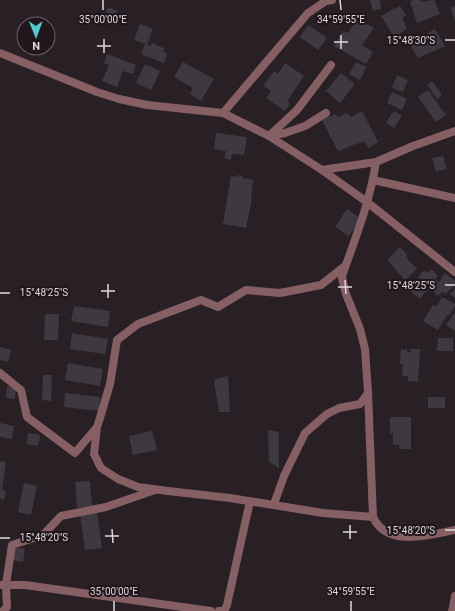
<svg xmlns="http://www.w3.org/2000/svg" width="455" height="611" font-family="Roboto,sans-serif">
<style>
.building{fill:#3e3841}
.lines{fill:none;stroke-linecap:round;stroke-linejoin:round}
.minor{stroke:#855f64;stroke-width:8}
.ticks{fill:none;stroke:#ded7db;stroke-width:1.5}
.ticks-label{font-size:10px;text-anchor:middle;fill:#ded7db;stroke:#20161c;stroke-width:4;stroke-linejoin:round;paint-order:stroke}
</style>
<rect width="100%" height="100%" fill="#292025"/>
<!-- building -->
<path class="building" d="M370,0H380L381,9L373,11Z
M414,0H421V2L434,0L440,14L417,23L410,1Z
M400,6L406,15L402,18L407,29L394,37L381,16Z
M455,6V21L450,7Z
M108,7L118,11L113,23L103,19Z
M358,19L374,28L362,45L373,52L366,64L334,46L343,31L348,33Z
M140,24L153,29L147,45L151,46L152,43L164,48L163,52L167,53L164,63L141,54L145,44L134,40Z
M308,25L327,38L318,50L300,37Z
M435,29L445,46L418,58L409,43Z
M107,54L136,65L133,74L123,71L117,87L102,81L109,65L104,63Z
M183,62L214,79L201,101L190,94L193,88L174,77Z
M356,62L366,67L360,80L349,74Z
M285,63L304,76L287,101L290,104L285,111L266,98L271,91L263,86L274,71L278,74Z
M145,64L160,71L151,90L136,83Z
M341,73L355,84L340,103L326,91Z
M397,75L408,80L403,92L392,88Z
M432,81L442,95L437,99L427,85Z
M428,90L446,115L436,122L418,97Z
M392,92L407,99L402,110L387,103Z
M362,111L378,142L369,148L364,141L338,151L322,120L335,114L338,117L347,113L351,117Z
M395,111L402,116L394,128L386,123L392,113H393Z
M216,133L247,137L244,155L232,154L231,160L224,158L226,151L214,149Z
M443,156L447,169L436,172L432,158Z
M237,175L242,176L243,178L253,180L251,198L252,199L246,228L223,224L231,176L237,177Z
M347,209L361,219L349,236L335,227Z
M400,247L407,254L406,257L417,269L405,280L387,260Z
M431,269L438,276L435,279L439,282L445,273L455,281V285L445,294L442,292L438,296L418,277L424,270L428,273Z
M418,282L427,290L420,299L410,291Z
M455,289V298L450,294Z
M442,297L455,304V306L449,316L447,315L438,330L423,321L433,305L437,306Z
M74,306L110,311L108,327L71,321Z
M455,312V331L446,325Z
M45,314H59L58,340H44Z
M72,333L108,339L105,354L70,349Z
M438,338H453V351H437Z
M0,347L11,350L8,362L0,360Z
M401,349L407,350V352H411L410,349H420L418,382L408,381V376H402L403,364H400Z
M68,363L103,369L100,386L65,380Z
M43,375H52L51,401L42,400Z
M228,376L230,412H219L214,380Z
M7,386L16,387L15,399L6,398Z
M65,393L100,397L99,411L64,407Z
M428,397H445V408H428Z
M390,417H411V449H399V445H393V433H390Z
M0,423L14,426L12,439L0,437Z
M268,430L279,432V468L269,462Z
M152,431L157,450L133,455L129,436Z
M28,433L40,435L38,446L27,444Z
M0,461L6,462L2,490L6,491L4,500L0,499Z
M90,481L92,507L77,508L75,482Z
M24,483L37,486L31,515L18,512Z
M97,511L102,548L85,550L80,513Z
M14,547L25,549L23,562L12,560Z"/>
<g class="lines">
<!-- minor -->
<path class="minor" d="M0,53L97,92L119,99L147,105L223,113L269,136L322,170L367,202L455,272
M223,113L308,13L326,1L332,0
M326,113L305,126L285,133L269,136L297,110L331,65
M376,162L413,146L455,131
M373,180L455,198
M0,373L21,390L27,417L75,453L97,427L99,421L110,384L117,340L138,324L201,300L218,307L246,290L280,293L321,285L345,266
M97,427L94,454L101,468L118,479L138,487L168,491L230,498L323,513L373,517L368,393L365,349L360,329L346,294L342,278L343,273C356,237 370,201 376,162L322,170
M274,504L284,476L305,433L327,414L339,408L360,404L368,393
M373,517C387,548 430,535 455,530
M0,585H25L211,611
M3,611L7,607L6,584L12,545L43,535L61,516L106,507L155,490
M219,611H224L227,605L250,501
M452,611L453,607L455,596"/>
</g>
<!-- ticks -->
<path class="ticks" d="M103,0V10M340,0L341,10M341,35V49M104,39V53M445,40H455M334,42H348M97,46H111M345,280L346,294M108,284V298M445,285H455M338,287H352M101,291H115M0,293H10M350,525V539M112,529L113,543M445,530H455M343,532H357M105,536H119M0,538H10M114,601V611M351,601V611"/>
<g class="ticks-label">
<text x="103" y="23">35°00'00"E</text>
<text x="341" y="23">34°59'55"E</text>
<text x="411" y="44">15°48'30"S</text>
<text x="411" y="289">15°48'25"S</text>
<text x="44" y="296">15°48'25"S</text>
<text x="411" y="534">15°48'20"S</text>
<text x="44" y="541">15°48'20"S</text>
<text x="114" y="595">35°00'00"E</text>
<text x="351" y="595">34°59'55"E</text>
</g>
<!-- north arrow -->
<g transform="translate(36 36) rotate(179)"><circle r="19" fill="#20161c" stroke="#6c6368"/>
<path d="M0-3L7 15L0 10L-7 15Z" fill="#51ccd1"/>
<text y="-6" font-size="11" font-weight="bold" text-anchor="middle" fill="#ded7db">N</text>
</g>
</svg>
